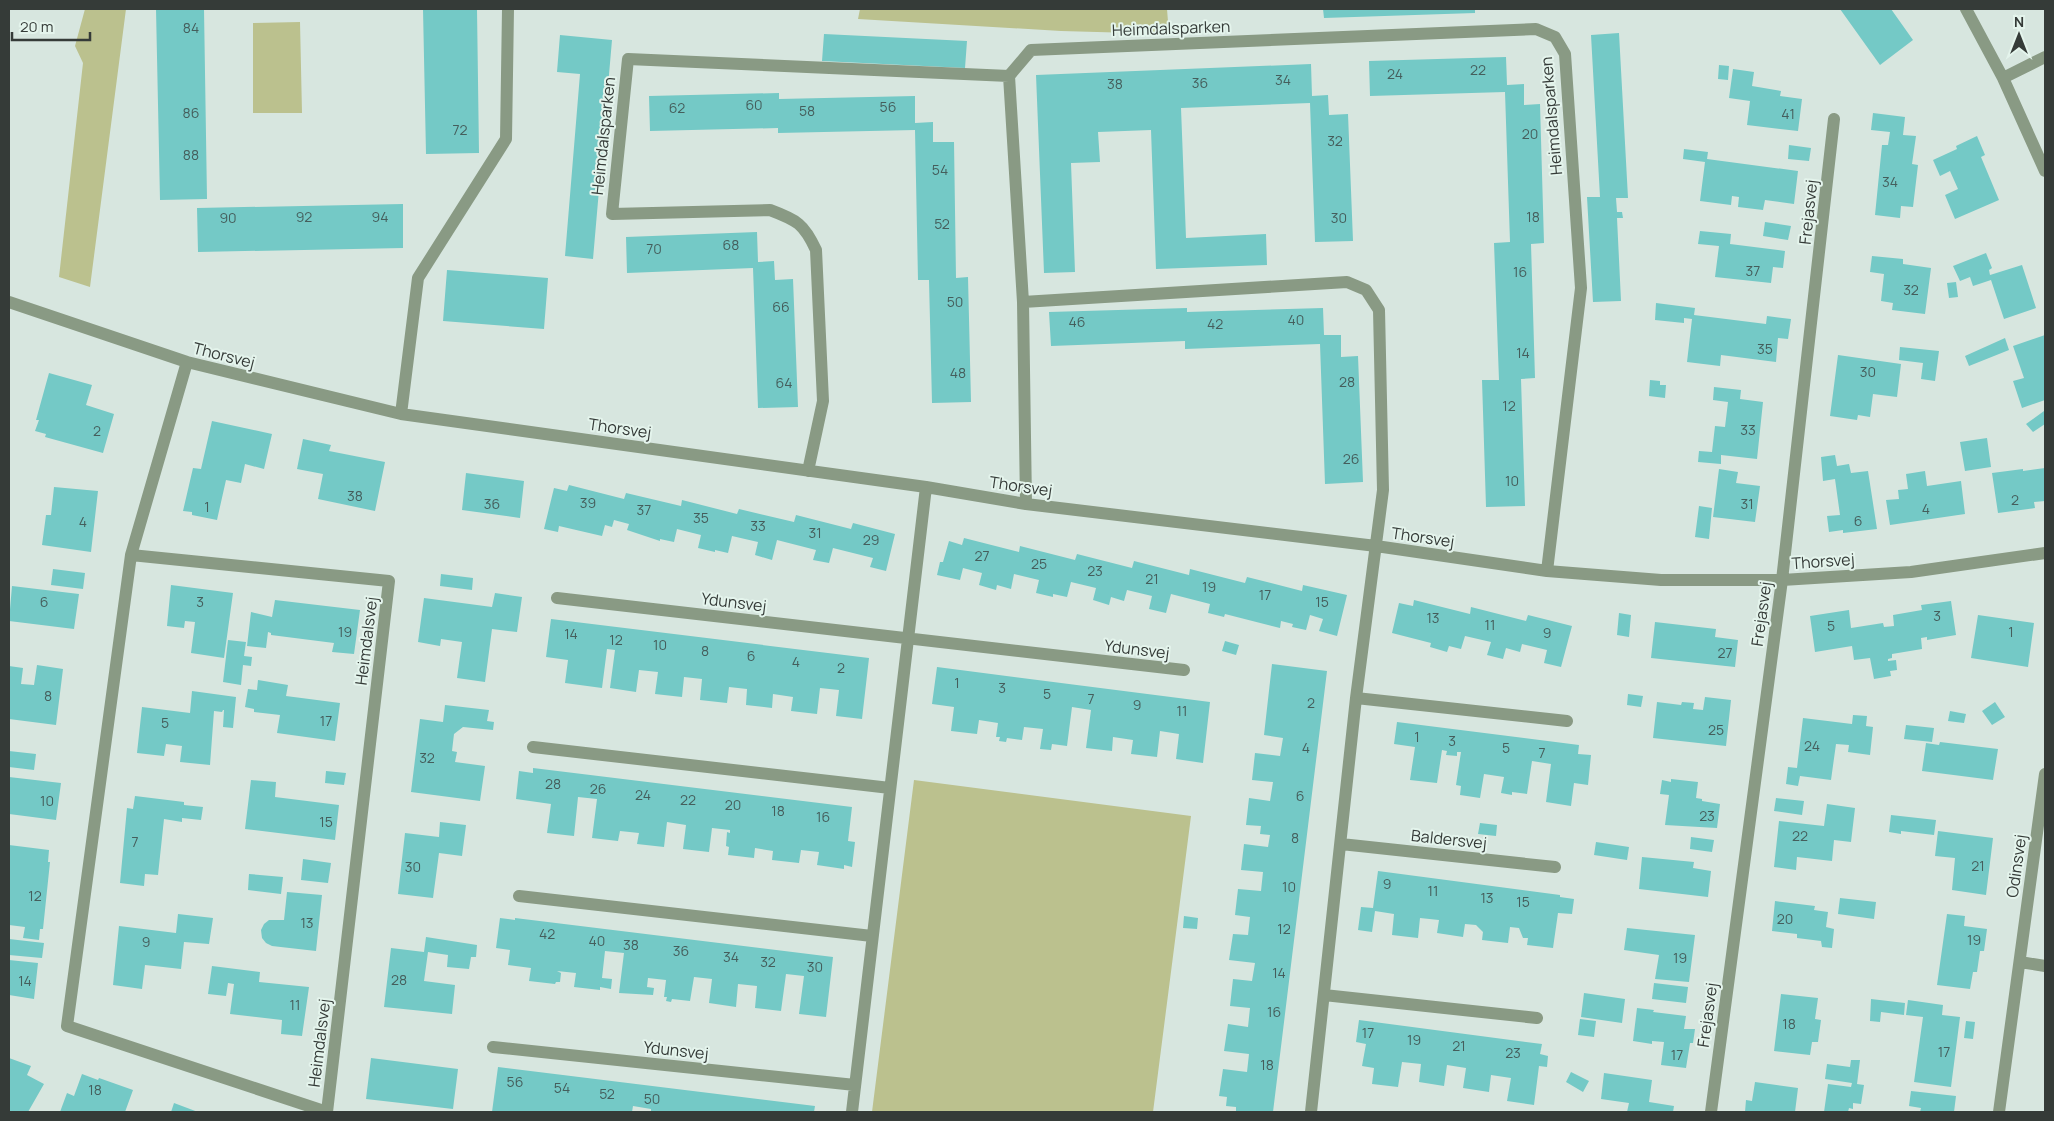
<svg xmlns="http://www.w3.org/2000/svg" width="2054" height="1121" font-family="Manrope,sans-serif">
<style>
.green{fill:#bbc18e}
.building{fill:#74c9c6}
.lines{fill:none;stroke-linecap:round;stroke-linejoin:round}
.minor{stroke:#899a84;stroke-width:12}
.labels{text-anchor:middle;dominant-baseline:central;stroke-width:4;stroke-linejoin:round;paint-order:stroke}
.number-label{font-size:14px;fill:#455e5c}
.street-label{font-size:16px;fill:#353b38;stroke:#e4f4ec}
</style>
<rect width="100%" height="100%" fill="#d7e6df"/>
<!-- green -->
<path class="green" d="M85,9H126L90,287L59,277L83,63L75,46Z
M860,9H1167L1169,34L1061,31L858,19Z
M300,22L302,113H253V23Z
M914,780L1191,816L1153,1112H872Z"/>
<!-- building -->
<path class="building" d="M156,9H204L207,199L160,200Z
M423,9H477L479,153L426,154Z
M1323,9H1475V13L1324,18Z
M1840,9H1891L1913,40L1880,65Z
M1619,33L1628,198H1616L1617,212H1622L1623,218H1617L1621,301L1593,302L1587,197H1600L1591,35Z
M824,34L967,41L965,68L822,61Z
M560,35L612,40L593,259L565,256L580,74L557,72Z
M1506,57L1507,85L1524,84V105L1540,104L1544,243L1531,244L1535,378L1521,379L1525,506L1486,507L1482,380H1499L1494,243L1510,242L1505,92L1370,96L1369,61Z
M1311,64L1312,96L1328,95L1329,115L1348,114L1353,241L1315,242L1310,103L1181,108L1186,238L1266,234L1267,265L1156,269L1151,130L1098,132L1100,162L1071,163L1075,272L1044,273L1036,75Z
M1719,65L1729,66L1728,80L1718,79Z
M1733,69L1754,72L1752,86L1781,91L1780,96L1802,99L1798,131L1747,125L1750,101L1729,98Z
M779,93V99L915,96V123L933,122V142H954L956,278L968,277L971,402L932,403L929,280H918L915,130L778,133V128L650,131L649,96Z
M1873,113L1905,117L1903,135L1916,136L1912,164L1918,165L1913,207L1901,206L1900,218L1875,215L1882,145H1888L1890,132L1871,130Z
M1977,136L1985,155L1981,157L1999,200L1955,219L1945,195L1958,189L1950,171L1940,176L1933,160L1957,149L1956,146Z
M1789,145L1811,148L1809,161L1788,159Z
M1684,149L1708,152L1707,159L1798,171L1794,204L1765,200L1763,210L1738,207L1739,197L1732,196L1731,205L1700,201L1705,162L1683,159Z
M403,204V248L198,252L197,208Z
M1765,222L1791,226L1788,240L1763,236Z
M1700,231L1731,234L1730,244L1785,251L1783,268L1773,267L1771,283L1715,277L1719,246L1698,244Z
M757,232L758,262L774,261L775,280L793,279L798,407L758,408L753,268L627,273L626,237Z
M1986,253L1992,268L1989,270L1990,275L2022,265L2036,308L2004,319L1991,280L1973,286L1970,277L1960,281L1953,266Z
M1872,256L1903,259V264L1931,268L1925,314L1892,310L1893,303L1881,301L1884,274L1870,272Z
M447,270L548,278L544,329L443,321Z
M1956,282L1958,297L1949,298L1947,283Z
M1656,303L1695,308L1694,315L1766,324L1767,316L1791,319L1788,339L1778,338L1776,362L1721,355L1720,366L1687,362L1692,319L1684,318V323L1655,320Z
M1187,308V312L1323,308L1324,335H1341V357L1358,356L1363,482L1325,484L1320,344L1185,349V341L1051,346L1049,312Z
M2045,335V400L2022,408L2013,381L2024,378L2013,346Z
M2005,338L2009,350L1969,366L1965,356Z
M1900,347L1939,351L1935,381L1921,379L1923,363L1899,360Z
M1838,355L1901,364L1897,397L1873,394L1870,417L1858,415L1857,420L1830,416Z
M49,373L92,385L86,405L114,414L103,453L45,437L46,434L35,431L39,420H36Z
M1650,380L1660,381V385H1666L1665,398L1649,396Z
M1714,387L1741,390L1740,399L1763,402L1757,459L1721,455V464L1698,462L1699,451L1712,452L1715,426L1725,427L1728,402L1713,400Z
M2044,411L2045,424L2033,432L2026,424Z
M212,421L272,434L264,469L245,464L241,483L226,480L217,520L192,515V512L183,511L193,468L201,469Z
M1987,438L1991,467L1965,471L1960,442Z
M303,439L331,445L329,451L385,462L375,511L318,499L323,474L297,469Z
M1835,455L1837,466L1849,464L1851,473L1868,471L1877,529L1843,533V530L1829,532L1827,516L1840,515L1835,479L1823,481L1821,457Z
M2045,468V501L2034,502L2035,508L1998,513L1992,473L2023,469V471Z
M1719,469L1738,472L1736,483L1760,486L1755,522L1713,517Z
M1925,471L1927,486L1961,481L1965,514L1890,525L1886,500L1899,499L1898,490L1908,489L1906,474Z
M466,473L524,481L520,518L462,510Z
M569,485L624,499L626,493L681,506L682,500L737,514L739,509L794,522L796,515L851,529L853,523L895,534L886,571L870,567L873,558L833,548L829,563L813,560L816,550L777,540L772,560L755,555L758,542L732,536L728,553L715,550V552L698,548L701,535L677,529L674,542L660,539V541L627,530L629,524L614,520L612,527L605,525L602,536L559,526L558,532L544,529L554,488L567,491Z
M54,487L98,491L91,552L42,545L46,515H51Z
M1699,506L1712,508L1709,539L1695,537Z
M964,538L1019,552L1020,546L1075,560L1077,554L1132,568L1134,561L1189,575L1190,569L1245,583L1247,577L1302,591L1303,585L1347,595L1337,636L1319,631L1323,619L1310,615L1306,630L1292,627L1293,624L1281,621L1280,628L1225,614L1224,617L1208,613L1210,604L1171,594L1166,613L1149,609L1152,596L1127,590L1124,601L1111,597L1109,605L1093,600L1096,588L1071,582L1067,597L1053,594V597L1036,593L1039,580L1014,574L1011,589L997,585L996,590L979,585L982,573L963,568L960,580L937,575L940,562H943L949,541L962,545Z
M53,569L85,573L83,589L51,585Z
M441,574L473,578L472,590L440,586Z
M171,585L233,593L224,658L191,653L195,622L185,621L184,628L167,626Z
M12,586L79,594L74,629L9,621Z
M495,593L522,597L517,632L492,629L485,682L457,678L462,642L441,639L440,646L418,642L424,598L492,607Z
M275,600L360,610L354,654L332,652L334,643L271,635V633L268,632L266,648L247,646L251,612L272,617Z
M1414,600L1470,614L1471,607L1526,621L1528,615L1572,626L1561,667L1544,663L1547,650L1522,644L1520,652L1506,648L1503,659L1487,655L1491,642L1465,636L1461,649L1449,646L1447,652L1430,647L1431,643L1392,633L1399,603L1413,606Z
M1951,601L1956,635L1927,640V637L1921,638L1922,649L1892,654V658L1888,659V661L1896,660L1897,670L1890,671L1891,676L1874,679L1870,658L1854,660L1852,646L1815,652L1810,616L1849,610L1851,628L1883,623L1884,627L1894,626L1893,615L1922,610L1921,605Z
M1619,613L1631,615L1629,637L1617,635Z
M1978,615L2034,623L2028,667L1971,658Z
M551,619L869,658L862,719L836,716L839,690L820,688L817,714L791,711L793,697L773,694L772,708L746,705L747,689L729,687L727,703L700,700L702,679L684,677L682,697L655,694L658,672L639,670L636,692L610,688L615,650L607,649L602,688L565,683L568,660L546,657Z
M1655,622L1716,629L1715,637L1738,640L1735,667L1651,658Z
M228,640L246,642L244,656L252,657L251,666L243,665L241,685L223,682Z
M1225,641L1239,645L1236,655L1222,651Z
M1272,664L1327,671L1273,1112H1236V1107L1226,1106L1227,1097L1219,1096L1223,1069L1247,1072L1249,1054L1224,1051L1228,1024L1248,1027L1250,1008L1230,1006L1233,979L1252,981L1255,963L1229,960L1233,934L1248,935L1250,917L1235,915L1238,889L1261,891L1263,872L1241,870L1244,844L1268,847L1270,835L1260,834L1261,826L1246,825L1249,798L1270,801L1273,782L1252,780L1255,753L1280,756L1283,738L1264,735Z
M37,665L63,669L56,725L9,719V666L23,668L21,684L34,685Z
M937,667L1210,702L1203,763L1176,759L1179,734L1160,731L1157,757L1131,754L1133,740L1113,737L1112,751L1086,748L1091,710L1072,707L1067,746L1052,744L1051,750L1040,749L1043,729L1024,727L1022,740L1007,738L1006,742L999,741L1000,737H996L998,723L979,720L977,734L951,731L954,707L932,704Z
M258,680L288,685L286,696L340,703L335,741L277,733L280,715L254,712V709L245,707L248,689L257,690Z
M192,691L236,697L233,728L223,727L224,710H223L222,712L214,711L210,765L180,762L182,746L166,744L164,756L137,753L142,707L190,713Z
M1628,694L1643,696L1641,707L1627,705Z
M1705,697L1731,700L1726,746L1653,738L1657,702L1681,705L1682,702L1694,703L1693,709L1703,710Z
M1995,702L2005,717L1992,725L1982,711Z
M445,705L489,710L487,721L494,722L493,730L463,727L454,734L452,751L457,752L455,762L485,766L480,801L411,792L420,719L443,722Z
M1950,711L1966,714L1964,723L1948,721Z
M1853,715L1867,716L1866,726L1873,727L1870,755L1848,752L1849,745L1836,744L1831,780L1800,776L1798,786L1786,784L1788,767L1797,768L1803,718L1852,724Z
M1397,722L1579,745L1578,754L1591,755L1588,785L1574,783L1571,806L1546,802L1551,764L1532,761L1527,794L1512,792V795L1501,793L1504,777L1484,774L1480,798L1460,795L1461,786L1456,785L1461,752H1457V756L1446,755L1447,751L1442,750L1437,783L1410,780L1415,747L1394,744Z
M1906,725L1934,728L1932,742L1904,739Z
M1940,742L1998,749L1993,780L1922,771L1926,743L1939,745Z
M9,751L36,754L34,770L9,767Z
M533,768L852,807L848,841L855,842L852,867L844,865V869L817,865L819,852L801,850L799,863L772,860L773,851L755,848L754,858L728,855L729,847L726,846L727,832L730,833V830L712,828L709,852L683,849L686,825L667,822L664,847L637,844L639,833L620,831L618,841L592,838L597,799L578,797L574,836L547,833L551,804L516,799L519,771L533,773Z
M326,771L346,773L344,785L325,783Z
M9,777L61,783L56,820L9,814Z
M1671,779L1698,782L1696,798L1702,799V801L1720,804L1717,828L1665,825L1669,795L1660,794L1662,780L1671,782Z
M251,780L276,782L275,797L339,805L335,840L245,829Z
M135,796L184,802V805L203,807L201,820L182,818V822L164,819L158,875L145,874L144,886L120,883L127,808L133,809Z
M1776,798L1804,801L1802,815L1774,811Z
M1827,804L1855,808L1851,842L1834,840L1832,861L1797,857L1796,870L1774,867L1779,821L1824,826Z
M1891,815L1936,820L1934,835L1901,831V834L1889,832Z
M440,822L466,825L462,856L439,853L433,898L398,894L405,833L439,837Z
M1480,823L1497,825L1496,836L1478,834Z
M1938,831L1993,838L1986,895L1952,890L1955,858L1935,856Z
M1691,837L1714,840L1712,852L1690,849Z
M1596,842L1629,847L1627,860L1594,855Z
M9,845L49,850L48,862H50L43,929H40L39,940L23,938L25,927L9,925Z
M1642,857L1694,862L1693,868L1711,871L1708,897L1639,889Z
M303,859L331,863L328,883L301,880Z
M1378,871L1560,895V897L1574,899L1572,914L1558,913L1553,948L1527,945L1528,938H1523L1519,928L1510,927L1508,943L1482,940L1483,932L1476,925L1465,924L1463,937L1437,933L1439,920L1420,918L1418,938L1392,935L1394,914L1375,911L1372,932L1358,930L1361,907L1373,908Z
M249,874L283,877L281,894L248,890Z
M287,892L322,895L316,951L272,946L266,943L262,938L261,930L264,924L269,920H284Z
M1840,898L1876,902L1874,919L1838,914Z
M1775,901L1815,906L1814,910L1828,912L1826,927L1834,929L1832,948L1822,947L1821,941L1797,938V934L1772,931Z
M178,914L213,918L209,944L184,942L181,969L145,965L142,989L113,985L119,926L176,933Z
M1947,914L1965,916L1964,926L1987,929L1984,951H1980L1977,972H1973L1970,989L1937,985Z
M1184,916L1198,918L1197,929L1183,928Z
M500,918L515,920V918L833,957L826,1017L799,1014L804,976L786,974L781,1011L755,1008L757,986L738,984L736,1007L709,1003L712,979L694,977L690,1001L672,999L671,1002L666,1001L667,997H664L666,980L648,978L647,987L654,988L653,995L619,993L624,953L605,951L602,978L612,979L611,989L600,987V990L574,987L576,973L557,971L561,973L560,982H556L555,984L529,981L531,968L508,965L510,950L496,948Z
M1627,928L1695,935L1689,982L1655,979L1659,955L1624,950Z
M426,937L477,945L476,957H471L469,969L447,967L448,955L428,952L424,981L455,985L452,1014L384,1007L391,948L424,952Z
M9,939L44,943L42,958L9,955Z
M9,960L38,963L34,999L9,995Z
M212,966L260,972L259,982L309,987L302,1036L281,1034L282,1020L230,1014L234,984L228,983L226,996L208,994Z
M1654,983L1688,987L1686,1003L1652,999Z
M1584,993L1625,999L1622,1023L1581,1017Z
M1781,994L1818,998L1815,1019L1821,1020L1818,1042H1812L1810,1055L1774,1051Z
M1871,999L1905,1003L1904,1015L1881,1012L1880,1022L1870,1021Z
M1908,1000L1943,1005L1942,1015L1960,1017L1951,1087L1914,1082L1923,1017L1906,1015Z
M1637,1008L1654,1010L1653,1012L1686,1016L1684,1029H1695L1693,1043H1690L1686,1068L1661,1065L1664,1042L1652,1041V1044L1633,1041Z
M1580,1019L1596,1021L1594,1037L1578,1035Z
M1359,1020L1542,1044L1540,1054L1548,1056L1547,1067L1539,1066L1534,1105L1507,1101L1511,1078L1491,1075L1489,1092L1463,1088L1466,1068L1447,1065L1444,1086L1419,1082L1421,1064L1402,1062L1398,1087L1372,1084L1374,1068L1362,1066L1366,1044L1356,1042Z
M1966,1021L1975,1022L1973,1039L1964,1038Z
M9,1058L31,1066L27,1075L44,1084L28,1112H9Z
M371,1058L458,1069L453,1109L366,1099Z
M1851,1060H1860L1857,1084L1864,1085L1861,1104L1853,1103V1109L1849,1108L1848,1112H1824L1828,1084L1851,1087L1852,1083L1825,1079L1827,1064L1850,1067Z
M498,1067L815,1106L814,1112H651V1109L633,1106L632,1112H492Z
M1571,1072L1589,1081L1583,1092L1566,1082Z
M1604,1073L1652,1080L1649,1102L1674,1106L1673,1112H1627L1629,1103L1601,1099Z
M82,1074L98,1080L99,1078L133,1090L125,1112H60L67,1093L74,1096Z
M1755,1082L1798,1088L1795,1112H1745L1746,1100L1752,1101Z
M1911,1091L1956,1096L1954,1112H1920L1921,1108L1909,1106Z
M174,1103L198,1112H171Z"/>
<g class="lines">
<!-- minor -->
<path class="minor" d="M1966,9L2003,78L2045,171
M1009,76L1031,50L1536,29L1555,37L1565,54L1581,288L1547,571
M2003,78L2045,57
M9,302L187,362L401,414L926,487L1026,504L1376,546L1547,571L1661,580H1782L1911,572L2045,553
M1023,302L1347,282L1366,290L1379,310L1383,490L1356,698L1311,1112
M401,414L418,278L506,139L508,9
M808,471L823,401L816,250C804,224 797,220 770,210L612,214L628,59L1009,76L1023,302L1026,504
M131,555L389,581L327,1112L67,1026L131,555L187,362
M557,598L1184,670
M1356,698L1567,721
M533,747L890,788
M1341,844L1555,867
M519,896L872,936
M2020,962L2045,966
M1324,995L1537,1018
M493,1047L855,1085
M852,1112L926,487
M1711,1112L1782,580L1834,119
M1999,1112L2045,774"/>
</g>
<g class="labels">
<!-- number labels -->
<g class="number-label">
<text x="191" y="27">84</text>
<text x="1478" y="69">22</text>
<text x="1395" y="73">24</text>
<text x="1283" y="79">34</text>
<text x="1200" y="82">36</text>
<text x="1115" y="83">38</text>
<text x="754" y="104">60</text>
<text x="888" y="106">56</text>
<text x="677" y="107">62</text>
<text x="807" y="110">58</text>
<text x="191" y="112">86</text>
<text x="1788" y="113">41</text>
<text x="460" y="129">72</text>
<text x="1530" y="133">20</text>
<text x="1335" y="140">32</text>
<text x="191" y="154">88</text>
<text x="940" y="169">54</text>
<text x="1890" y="181">34</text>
<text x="304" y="216">92</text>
<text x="380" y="216">94</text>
<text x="1533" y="216">18</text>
<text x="228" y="217">90</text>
<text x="1339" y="217">30</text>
<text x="942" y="223">52</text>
<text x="731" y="244">68</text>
<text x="654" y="248">70</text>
<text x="1753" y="270">37</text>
<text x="1520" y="271">16</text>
<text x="1911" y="289">32</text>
<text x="955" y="301">50</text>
<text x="781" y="306">66</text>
<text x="1296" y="319">40</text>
<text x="1077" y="321">46</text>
<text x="1215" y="323">42</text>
<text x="1765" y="348">35</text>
<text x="1523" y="352">14</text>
<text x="1868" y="371">30</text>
<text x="958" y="372">48</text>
<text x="1347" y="381">28</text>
<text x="784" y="382">64</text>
<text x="1509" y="405">12</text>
<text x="1748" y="429">33</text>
<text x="97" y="430">2</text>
<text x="1351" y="458">26</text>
<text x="1512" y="480">10</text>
<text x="355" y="495">38</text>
<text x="2015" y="499">2</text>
<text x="588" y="502">39</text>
<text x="492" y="503">36</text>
<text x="1747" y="503">31</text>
<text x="207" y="506">1</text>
<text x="1926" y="508">4</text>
<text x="644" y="509">37</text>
<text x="701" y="517">35</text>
<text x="1858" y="520">6</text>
<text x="83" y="521">4</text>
<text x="758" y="525">33</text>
<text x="815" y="532">31</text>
<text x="871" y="539">29</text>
<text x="982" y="555">27</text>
<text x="1039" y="563">25</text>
<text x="1095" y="570">23</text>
<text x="1152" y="578">21</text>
<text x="1209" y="586">19</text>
<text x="1265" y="594">17</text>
<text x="44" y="601">6</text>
<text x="200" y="601">3</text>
<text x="1322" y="601">15</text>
<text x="1937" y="615">3</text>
<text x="1433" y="617">13</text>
<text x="1490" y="624">11</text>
<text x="1831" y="625">5</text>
<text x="345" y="631">19</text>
<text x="2011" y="631">1</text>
<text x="1547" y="632">9</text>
<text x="571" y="633">14</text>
<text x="616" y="639">12</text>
<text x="660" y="644">10</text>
<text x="705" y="650">8</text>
<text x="1725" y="652">27</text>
<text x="751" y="655">6</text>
<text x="796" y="661">4</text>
<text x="841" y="667">2</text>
<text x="957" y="682">1</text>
<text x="1002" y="687">3</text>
<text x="1047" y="693">5</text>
<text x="48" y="695">8</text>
<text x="1091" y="698">7</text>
<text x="1311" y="702">2</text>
<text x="1137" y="704">9</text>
<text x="1182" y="710">11</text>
<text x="326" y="720">17</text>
<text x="165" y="722">5</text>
<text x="1716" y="729">25</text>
<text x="1417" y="736">1</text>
<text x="1452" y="740">3</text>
<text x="1812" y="745">24</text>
<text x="1306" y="747">4</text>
<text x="1506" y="747">5</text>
<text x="1542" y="752">7</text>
<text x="427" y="757">32</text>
<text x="553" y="783">28</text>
<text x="598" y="788">26</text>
<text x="643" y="794">24</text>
<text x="1300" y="795">6</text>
<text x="688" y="799">22</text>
<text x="47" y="800">10</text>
<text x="733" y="804">20</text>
<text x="778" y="810">18</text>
<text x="1707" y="815">23</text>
<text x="823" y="816">16</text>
<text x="326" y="821">15</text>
<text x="1800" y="835">22</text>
<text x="1295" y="837">8</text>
<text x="135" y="841">7</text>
<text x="1978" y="865">21</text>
<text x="413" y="866">30</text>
<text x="1387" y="883">9</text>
<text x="1289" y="886">10</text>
<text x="1433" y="890">11</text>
<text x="35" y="895">12</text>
<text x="1487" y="897">13</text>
<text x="1523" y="901">15</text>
<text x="1785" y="918">20</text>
<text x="307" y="922">13</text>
<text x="1284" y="928">12</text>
<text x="547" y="933">42</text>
<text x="1974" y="939">19</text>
<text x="597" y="940">40</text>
<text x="146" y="941">9</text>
<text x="631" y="944">38</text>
<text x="681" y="950">36</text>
<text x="731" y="956">34</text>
<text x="1680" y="957">19</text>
<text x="768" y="961">32</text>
<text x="815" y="966">30</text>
<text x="1279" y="972">14</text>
<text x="399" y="979">28</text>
<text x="25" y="980">14</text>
<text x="295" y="1004">11</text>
<text x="1274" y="1011">16</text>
<text x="1789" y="1023">18</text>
<text x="1368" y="1032">17</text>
<text x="1414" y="1039">19</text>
<text x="1459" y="1045">21</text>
<text x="1944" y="1051">17</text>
<text x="1513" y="1052">23</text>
<text x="1677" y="1054">17</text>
<text x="1267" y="1064">18</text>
<text x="515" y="1081">56</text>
<text x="562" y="1087">54</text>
<text x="95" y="1089">18</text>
<text x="607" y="1093">52</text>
<text x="652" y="1098">50</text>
</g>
<!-- street labels -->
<g class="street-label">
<text transform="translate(1171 28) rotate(-2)">Heimdalsparken</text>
<text transform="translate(1551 116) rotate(-95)">Heimdalsparken</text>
<text transform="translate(603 136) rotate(-84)">Heimdalsparken</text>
<text transform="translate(1808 212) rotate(-84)">Frejasvej</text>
<text transform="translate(224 355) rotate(14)">Thorsvej</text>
<text transform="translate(620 428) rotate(8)">Thorsvej</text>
<text transform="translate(1021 486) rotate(8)">Thorsvej</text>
<text transform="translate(1423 537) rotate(8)">Thorsvej</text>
<text transform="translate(1823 561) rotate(-4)">Thorsvej</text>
<text transform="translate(734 602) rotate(7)">Ydunsvej</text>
<text transform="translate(1761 614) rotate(-82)">Frejasvej</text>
<text transform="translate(366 641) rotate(-83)">Heimdalsvej</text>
<text transform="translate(1137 649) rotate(7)">Ydunsvej</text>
<text transform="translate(1449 839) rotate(6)">Baldersvej</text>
<text transform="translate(2016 866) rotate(-82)">Odinsvej</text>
<text transform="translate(1707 1015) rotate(-82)">Frejasvej</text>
<text transform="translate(319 1043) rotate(-83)">Heimdalsvej</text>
<text transform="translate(676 1050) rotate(6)">Ydunsvej</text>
</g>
</g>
<!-- border -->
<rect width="2054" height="1121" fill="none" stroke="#353b38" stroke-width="20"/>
<!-- north arrow -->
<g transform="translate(2019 35)" stroke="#e4f4ec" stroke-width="4" paint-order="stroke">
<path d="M0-4L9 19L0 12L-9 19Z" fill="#353b38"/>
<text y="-8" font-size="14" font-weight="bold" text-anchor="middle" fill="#353b38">N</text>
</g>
<!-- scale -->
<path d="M12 32v8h78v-8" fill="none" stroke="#353b38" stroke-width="2.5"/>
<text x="20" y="32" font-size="15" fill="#353b38" stroke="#e4f4ec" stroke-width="4" paint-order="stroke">20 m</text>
</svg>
